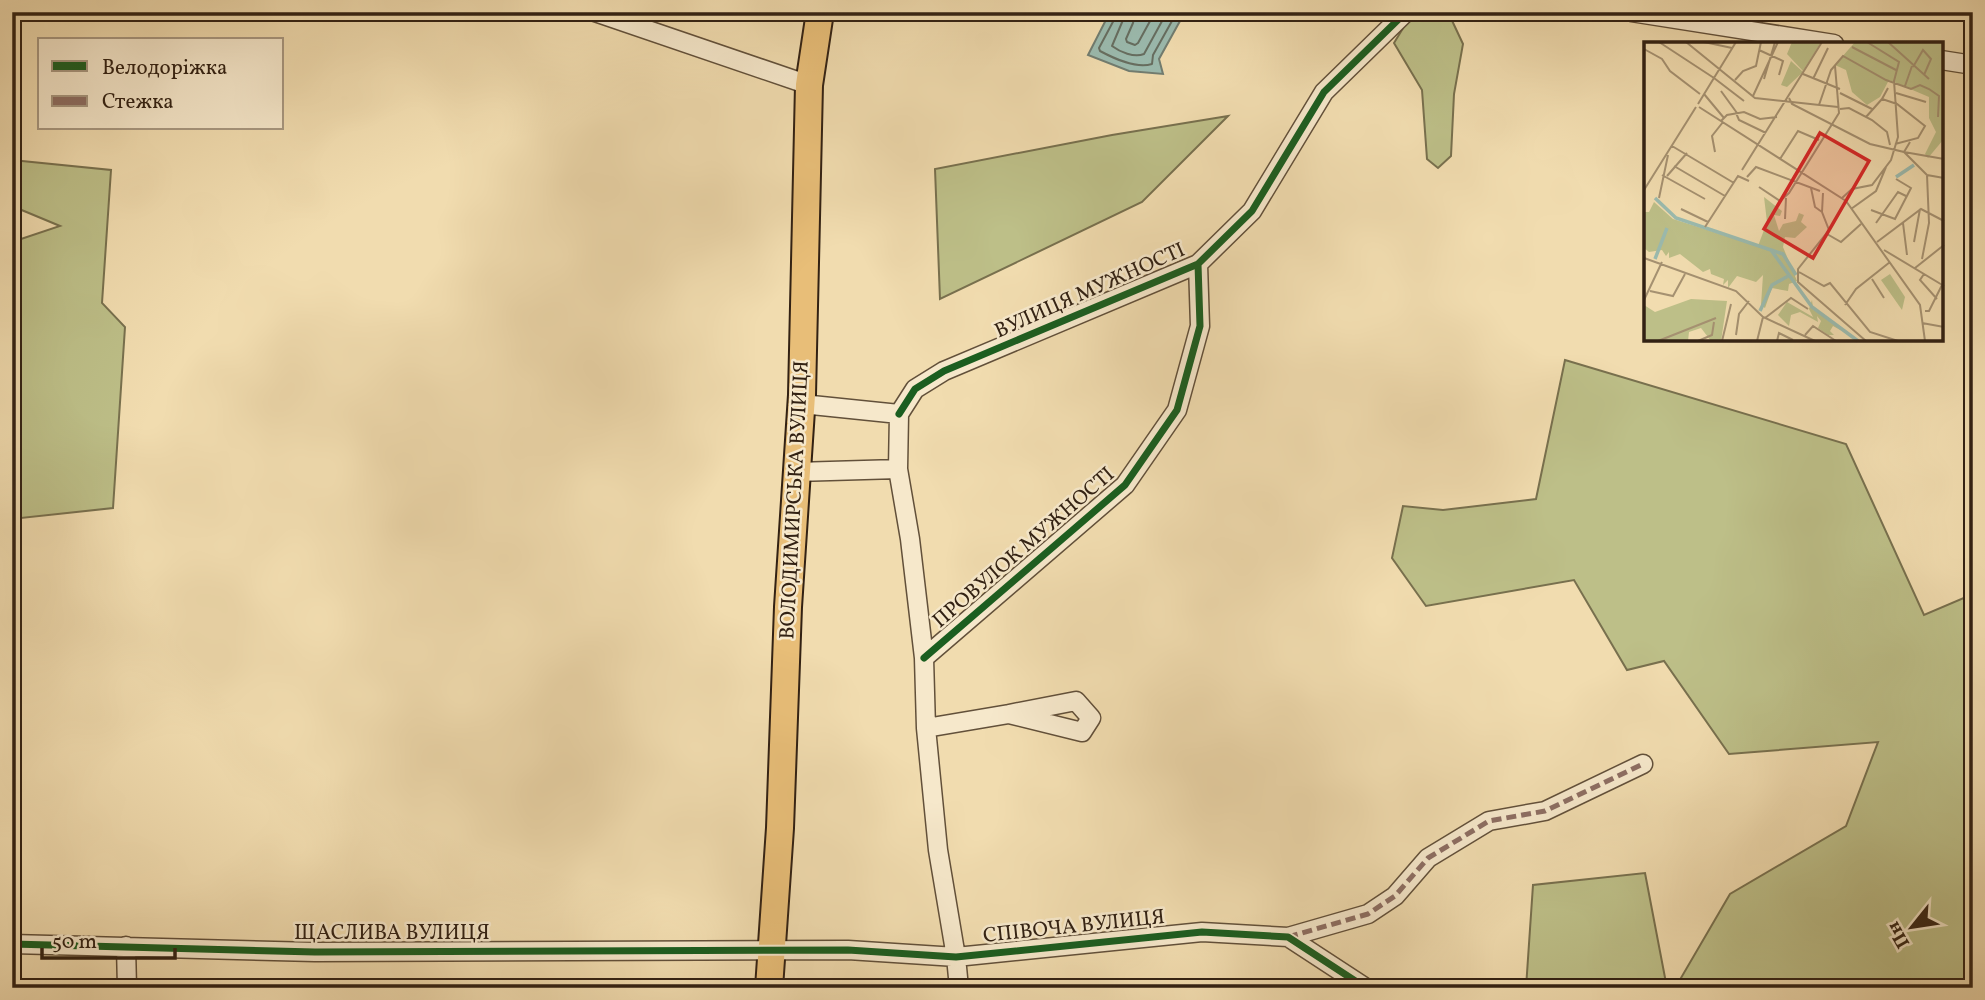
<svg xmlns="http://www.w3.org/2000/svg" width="1985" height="1000" font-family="Vollkorn,serif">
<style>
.green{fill:#bdbf88;stroke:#78704e;stroke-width:2}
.water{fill:#9bbbaf;stroke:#717d71;stroke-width:2}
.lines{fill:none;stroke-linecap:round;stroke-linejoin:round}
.shore{stroke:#666e61;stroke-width:2}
.minor-casing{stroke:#62503a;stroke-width:21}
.primary-casing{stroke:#322113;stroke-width:30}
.minor{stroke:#f6e8cb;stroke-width:18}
.primary{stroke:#e8be78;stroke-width:26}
.quiet{stroke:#8d6e63;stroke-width:5;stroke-dasharray:10 5;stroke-linecap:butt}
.cycleway-casing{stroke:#f6e8cb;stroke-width:11}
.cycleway{stroke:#1b5e20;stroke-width:7}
.labels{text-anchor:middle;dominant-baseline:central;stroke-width:5;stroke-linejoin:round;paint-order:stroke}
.street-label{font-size:21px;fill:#322113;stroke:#f6e8cb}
.inset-river{fill:none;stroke:#9bbbaf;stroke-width:3.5}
.inset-road{fill:none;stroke:#a59171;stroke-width:2}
.view{fill:#d62828;fill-opacity:0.15;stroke:#d62828;stroke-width:3.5}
.inset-edge{fill:none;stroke:#322113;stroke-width:3.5}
</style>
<rect width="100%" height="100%" fill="#f1dcaf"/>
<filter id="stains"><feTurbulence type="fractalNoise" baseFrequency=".00286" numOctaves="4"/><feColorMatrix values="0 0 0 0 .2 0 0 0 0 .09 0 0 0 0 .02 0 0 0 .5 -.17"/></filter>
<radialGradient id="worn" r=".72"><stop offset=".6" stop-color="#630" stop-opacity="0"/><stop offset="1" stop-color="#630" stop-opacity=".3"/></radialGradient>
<!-- green -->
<path class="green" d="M1431,12H1448L1463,44L1454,94L1451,156L1438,168L1427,159L1422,90L1394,43L1408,20Z
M1228,116L1142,202L940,299L935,169L1112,135Z
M12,160L111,170L102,303L125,327L113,508L12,519V242L60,226L12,206Z
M1565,360L1846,444L1924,615L1973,594V988H1687L1678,983L1730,894L1846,826L1878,742L1729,754L1664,661L1627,670L1574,580L1426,606L1392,558L1403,506L1443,510L1536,499Z
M1645,873L1667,988H1526L1533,885Z"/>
<!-- water -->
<path class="water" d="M1110,12H1185L1159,59L1163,74L1129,71L1088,55Z"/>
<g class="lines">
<!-- shore -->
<path class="shore" d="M1115,12V18L1099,48L1100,51C1115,59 1136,69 1152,64L1153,55L1177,12
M1124,12L1123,20L1112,46C1120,52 1134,58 1144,54L1167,12
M1135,12L1133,23L1126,39L1127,42L1135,45L1138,43L1155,12"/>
<!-- minor casing -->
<g class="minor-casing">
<path id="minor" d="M595,12L809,85
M1631,12L1834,44
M1941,60L1973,65
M899,414L915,389L944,371L1198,264L1252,211L1324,92L1406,12
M898,469L910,539L924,658L926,728L938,850L956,957L959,988
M796,472L898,469L899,414L802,404
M924,658L1125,485L1177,410L1200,326L1198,264
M926,728L1009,714L1082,732L1091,718L1076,701L1009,714
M1288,937L1368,914L1395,896L1428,858L1489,821L1545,811L1643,764
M12,944L315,952L848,950L956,957L1202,932L1288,937L1366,988
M126,946L127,988"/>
</g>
<!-- primary casing -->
<g class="primary-casing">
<path id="primary" d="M769,988L780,828L788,607L802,395L809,85L820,12"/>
</g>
<!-- minor -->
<use href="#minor" class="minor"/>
<!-- primary -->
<use href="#primary" class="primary"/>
<!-- quiet -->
<path class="quiet" d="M1288,937L1368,914L1395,896L1428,858L1489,821L1545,811L1643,764"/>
<!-- cycleway casing -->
<g class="cycleway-casing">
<path id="cycleway" d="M899,414L915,389L944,371L1198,264L1252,211L1324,92L1406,12
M924,658L1125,485L1177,410L1200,326L1198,264
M12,944L315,952L848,950L956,957L1202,932L1288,937L1366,988"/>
</g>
<!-- cycleway -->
<use href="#cycleway" class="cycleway"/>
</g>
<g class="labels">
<!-- street labels -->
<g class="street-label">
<text transform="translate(1090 291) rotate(-24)">ВУЛИЦЯ МУЖНОСТІ</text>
<text transform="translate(795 500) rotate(-87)">ВОЛОДИМИРСЬКА ВУЛИЦЯ</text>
<text transform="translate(1024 548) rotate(-41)">ПРОВУЛОК МУЖНОСТІ</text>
<text transform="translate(1074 927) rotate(-6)">СПІВОЧА ВУЛИЦЯ</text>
<text x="392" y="933">ЩАСЛИВА ВУЛИЦЯ</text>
</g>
</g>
<!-- overview -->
<g transform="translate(1644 42)">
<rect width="299" height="299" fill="#f1dcaf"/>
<path d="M148,0H177L159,29L143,12ZM211,0H299V98L284,116L281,112L292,90L285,76V55L245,38L236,55L223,63L208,50L202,28L191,23ZM147,19L159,30L143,45L137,43ZM120,155L138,169L136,174L130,173L135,189L139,182L152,179L155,171L160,173L157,180L163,185L151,196L141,195L139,205L153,239L145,242L144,249L128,246L121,266L117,263L119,233L112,240L93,234L84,246V238L79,243L80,237L67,232L66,227L59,230L36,212L25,216V210L22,214L18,208L5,210L0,206V170H5L10,160L29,177L114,204L123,180ZM246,232L261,255L258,268L237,238ZM47,257L83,259L77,299H67L57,286L45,290L44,299H0V263L11,270ZM168,258L169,266L198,289L189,284L186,289L190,293H184L174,286L177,279L173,274L174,280L156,270L147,273L145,284L134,273L143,260L169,275L165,267Z" fill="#bdbf88"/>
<path class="inset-river" d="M252,135L270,123M11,156L32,176L127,208L168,265L214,299M127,208L139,212L152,233M11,217L23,186M116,269L128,243L146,233"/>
<path class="inset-road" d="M15,0L70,36M42,0L111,56L194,65M60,0L88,6M244,0L285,37M208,5L252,28M0,7L18,17L26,29L56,52M115,8L139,19L135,33M269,25L279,8L287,17L280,33M159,32L196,47M70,36L100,59M120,37L131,0M169,37L184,6M91,38L99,29L112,24L117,0M261,44L268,24M244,46L238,57L253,62L281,84L274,96L251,102M77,49L93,71M196,51L228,67M252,51L282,60M60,52L80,76M109,54L134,0M145,56L148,62L226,102L260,110L283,133L300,136M54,62L92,0M175,63L187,28L199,14L242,38L267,47L276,43L285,47L295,54L294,75M55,65L202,159L276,263L281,299M196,67L205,66L228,78L243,90L246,103M92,71L95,78L122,91M222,75L238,57M77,79L83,73L100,70L116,77L133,75M266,100L260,110L300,117M28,104L90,141M71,110L68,94L79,80M136,117L154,89L175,98M30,124L81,154M98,128L178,0M18,133L61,157M23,134L43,111M103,135L112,125L176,149M115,145L136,159L145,151L195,71L191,24M167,146L171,165L178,170M0,148L52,65M179,151L178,170L185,188L154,227V240L222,299M15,156L24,113M198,156L208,147L228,143L247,118L254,95L250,39L255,20L223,0M37,167L64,180M207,167L232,149L242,125M227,168L251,177L267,146L252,137M141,177L142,156M232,181L254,150L262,154M259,181L263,213M61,185L94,134L105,139M183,192L197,200L217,182M233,200L277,167L300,179M270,200L276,167M240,208L300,244M0,216L92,249L119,275L171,299M278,217L285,181L283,133M271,226L300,203M155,230L180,244L186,241L226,290L254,299M280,232L276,238L293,257M228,237L240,256M6,249L29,254L41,232M0,258L18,220M201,263L212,247L246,220M281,269H285L298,243M121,276L147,256L164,267M278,281L300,285M92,293L95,272L105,259M161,293L169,284L192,299M14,299L72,276M54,299L68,293L70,280M78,299L87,262M113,299L119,275M133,299L135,291L149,298"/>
<path class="view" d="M176,91L225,119L169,216L120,187Z"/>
<rect width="299" height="299" class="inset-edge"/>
</g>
<!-- margin -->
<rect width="1985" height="1000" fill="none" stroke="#f1dcaf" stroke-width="42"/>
<rect x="14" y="14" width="1957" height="972" fill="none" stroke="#322113" stroke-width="3.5"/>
<rect x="21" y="21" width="1943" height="958" fill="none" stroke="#322113" stroke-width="2"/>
<!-- legend -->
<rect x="38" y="38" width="245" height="91" fill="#f6e8cb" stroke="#a89881" stroke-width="2"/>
<rect x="52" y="61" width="35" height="10" fill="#1b5e20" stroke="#a89881" stroke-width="2"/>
<text x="102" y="74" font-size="21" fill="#322113">Велодоріжка</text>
<rect x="52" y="96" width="35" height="10" fill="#8d6e63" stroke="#a89881" stroke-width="2"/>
<text x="102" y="108" font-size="21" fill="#322113">Стежка</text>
<!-- north arrow -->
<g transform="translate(1912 927) rotate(240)" stroke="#f6e8cb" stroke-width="5" paint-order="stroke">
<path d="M0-5L12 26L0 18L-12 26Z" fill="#322113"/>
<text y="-10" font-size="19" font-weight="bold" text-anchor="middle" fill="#322113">Пн</text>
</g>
<!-- scale -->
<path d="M42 948v10h133v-10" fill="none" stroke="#322113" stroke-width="3.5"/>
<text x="52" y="948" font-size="21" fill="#322113" stroke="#f6e8cb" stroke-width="5" paint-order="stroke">50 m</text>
<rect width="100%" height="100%" filter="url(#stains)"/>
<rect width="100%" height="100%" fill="url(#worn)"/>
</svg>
